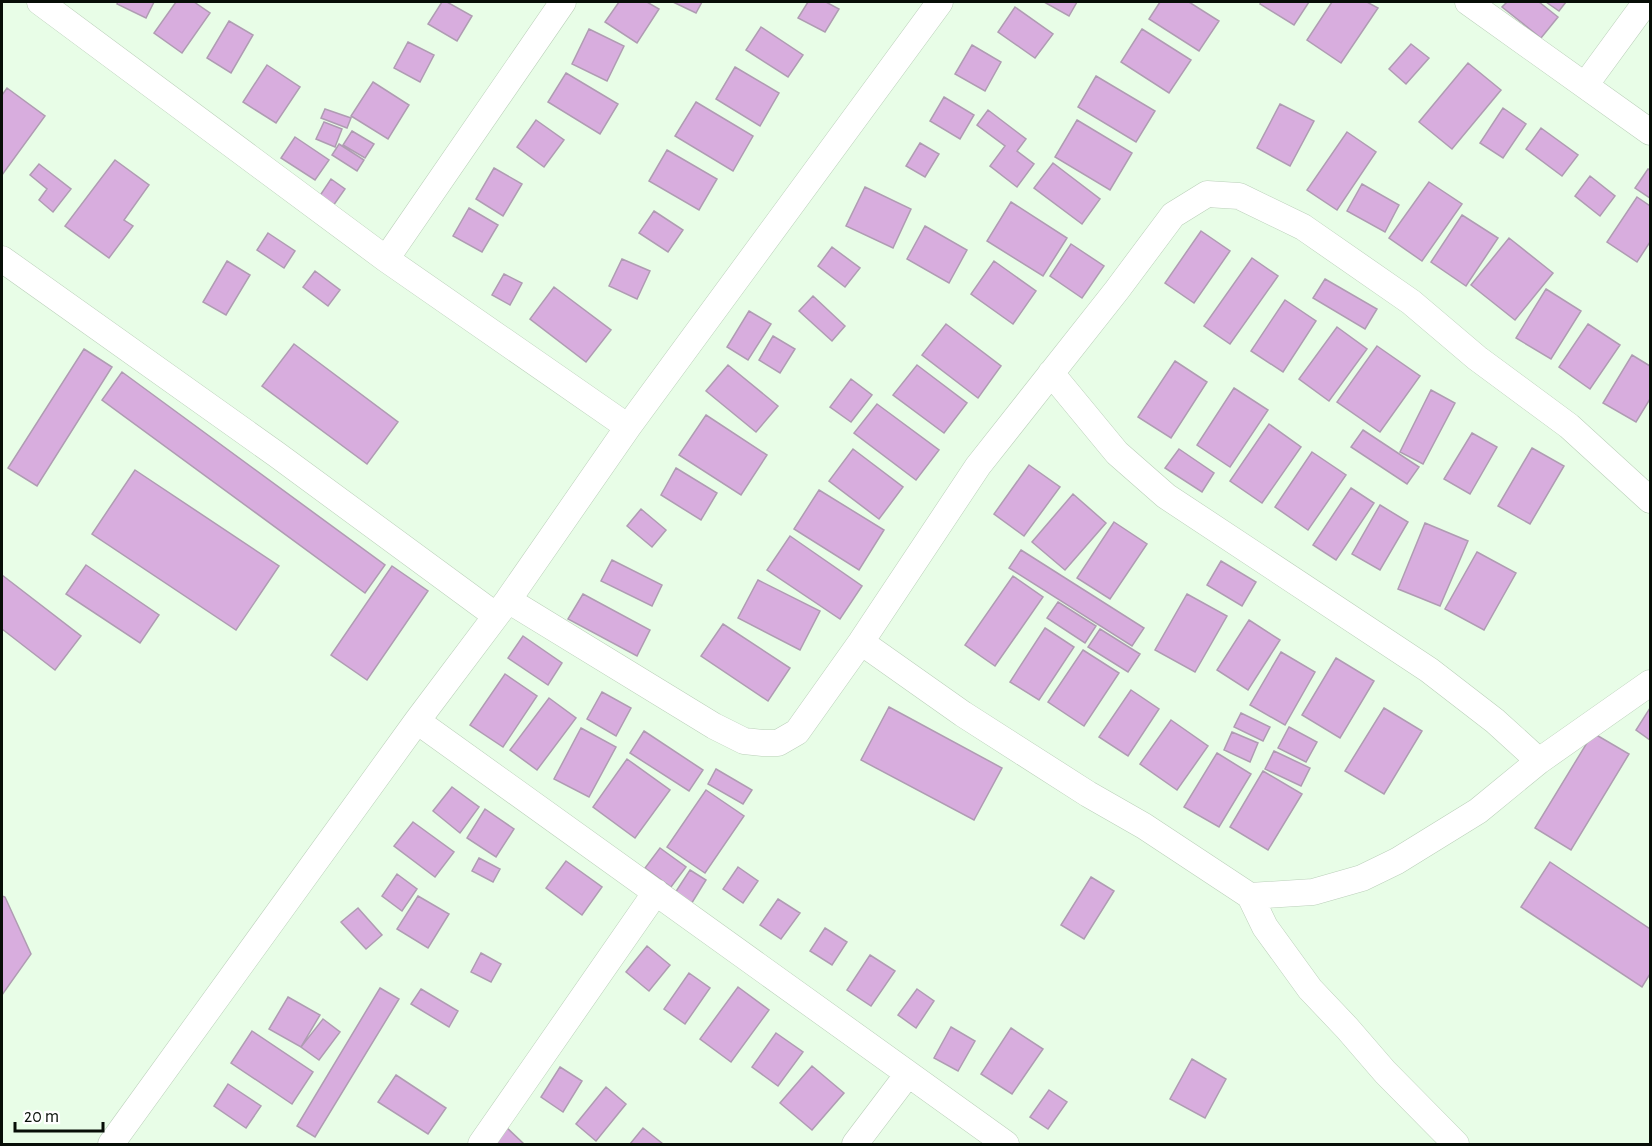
<svg xmlns="http://www.w3.org/2000/svg" width="1652" height="1146" font-family="'Alegreya Sans',sans-serif">
<style>
.building{fill:#d8adde;stroke:#af9cb2;stroke-width:1.5}
.lines{fill:none;stroke-linecap:round;stroke-linejoin:round}
.street-casing{stroke:#bbd0ba;stroke-width:27}
.street{stroke:#fff;stroke-width:26}
</style>
<rect width="100%" height="100%" fill="#e8fde7"/>
<!-- building -->
<path class="building" d="M118,2H154L146,18L117,4Z
M176,2H194L210,13L182,53L154,33Z
M442,2H447L472,16L457,41L428,24Z
M619,2H647L659,9L637,43L605,22Z
M673,2H702L696,13Z
M808,2H826L839,9L825,32L798,18Z
M1044,2H1077L1069,16Z
M1160,2H1189L1219,21L1199,51L1149,19Z
M1261,2H1309L1294,25L1260,4Z
M1332,2H1367L1378,8L1341,63L1307,40Z
M1507,2H1539L1558,17L1541,38L1502,7Z
M1546,2H1566L1559,11Z
M1015,7L1053,34L1035,58L998,32Z
M229,21L253,35L231,73L207,58Z
M761,27L803,55L788,77L746,50Z
M589,29L624,46L607,81L572,64Z
M1142,29L1191,60L1169,93L1121,62Z
M408,42L434,55L420,82L394,68Z
M1411,44L1429,58L1406,84L1389,69Z
M972,45L1001,62L985,91L955,74Z
M1468,63L1501,90L1452,149L1419,122Z
M267,65L300,87L276,123L243,102Z
M735,67L779,93L760,126L716,99Z
M566,73L618,104L600,134L548,102Z
M1096,76L1155,111L1136,142L1078,107Z
M373,82L409,105L388,139L351,116Z
M7,88L45,116L2,175V95Z
M944,97L974,115L960,139L930,121Z
M696,102L753,136L733,171L675,136Z
M1280,104L1314,121L1290,166L1257,148Z
M1503,108L1526,124L1503,158L1480,143Z
M325,109L351,118L347,128L321,118Z
M988,110L1026,139L1017,151L1034,164L1017,187L990,166L1005,146L977,125Z
M536,120L564,140L544,167L517,147Z
M1077,120L1132,153L1110,190L1055,157Z
M324,122L342,129L335,147L316,139Z
M1541,128L1578,155L1562,176L1526,149Z
M352,131L374,144L365,158L343,145Z
M1347,132L1376,152L1337,210L1307,190Z
M295,137L329,160L315,180L281,158Z
M920,143L939,154L925,177L906,166Z
M339,144L364,160L357,171L332,155Z
M667,150L717,179L699,210L649,181Z
M115,160L149,185L124,220L133,226L109,258L65,226Z
M1053,163L1100,199L1082,224L1034,188Z
M39,164L71,189L53,212L39,200L47,189L30,175Z
M494,168L522,184L503,216L476,199Z
M1648,169L1650,170V198L1635,188Z
M1590,176L1615,196L1600,216L1575,196Z
M331,179L345,189L333,206L319,197Z
M1429,182L1462,204L1422,261L1389,238Z
M1362,184L1399,205L1385,232L1347,211Z
M865,187L911,209L893,248L846,226Z
M1637,197L1650,206V242L1637,262L1607,242Z
M1011,202L1067,238L1043,276L987,241Z
M469,208L498,225L482,252L453,236Z
M654,211L683,230L668,252L639,233Z
M1462,215L1498,238L1466,286L1431,262Z
M925,226L967,250L949,283L907,259Z
M1201,231L1230,251L1194,303L1165,283Z
M268,233L295,251L284,268L257,250Z
M1509,238L1553,273L1515,320L1471,285Z
M1071,244L1104,266L1082,298L1050,276Z
M832,247L860,268L845,287L818,266Z
M1252,258L1278,276L1230,344L1204,326Z
M622,259L650,271L637,299L609,286Z
M227,261L250,275L226,315L203,302Z
M994,261L1036,291L1013,324L971,294Z
M315,271L340,290L328,306L303,287Z
M504,274L522,283L510,305L492,295Z
M1325,279L1377,309L1365,329L1313,298Z
M554,287L611,330L586,362L530,319Z
M1546,289L1581,311L1551,359L1516,338Z
M813,296L845,326L832,341L799,311Z
M1285,300L1316,321L1283,372L1251,351Z
M749,311L771,324L748,360L727,347Z
M946,324L1001,366L978,398L922,355Z
M1588,324L1620,345L1590,389L1559,367Z
M1337,327L1367,349L1329,401L1299,379Z
M773,336L795,349L780,373L759,360Z
M294,344L398,422L367,464L262,386Z
M1377,346L1420,376L1380,432L1337,402Z
M84,349L112,367L37,486L8,468Z
M1632,355L1650,366V399L1636,422L1603,403Z
M1175,361L1207,382L1171,438L1138,417Z
M728,365L778,406L756,432L706,391Z
M917,365L967,403L944,433L893,395Z
M122,372L385,565L365,593L102,400Z
M851,379L872,395L851,422L830,407Z
M1234,388L1268,410L1230,467L1197,445Z
M1431,390L1455,403L1423,464L1400,452Z
M877,404L939,450L916,480L854,433Z
M706,415L767,455L741,495L679,455Z
M1269,424L1301,447L1262,503L1230,481Z
M1363,430L1419,467L1407,484L1351,447Z
M1472,433L1497,447L1470,494L1444,479Z
M1532,448L1564,466L1530,524L1498,506Z
M853,449L903,487L879,519L829,481Z
M1179,449L1214,473L1202,492L1165,468Z
M1312,452L1346,475L1308,530L1275,507Z
M1029,465L1060,487L1024,536L994,514Z
M676,468L717,493L701,520L661,495Z
M135,470L279,566L236,630L92,534Z
M1351,488L1374,503L1336,560L1313,545Z
M819,490L884,530L859,570L794,529Z
M1073,494L1106,523L1065,570L1032,542Z
M1380,505L1408,522L1380,570L1352,554Z
M641,509L666,530L652,547L627,526Z
M1114,522L1147,544L1110,599L1077,578Z
M1425,523L1468,541L1440,606L1398,589Z
M790,536L862,586L840,619L767,570Z
M1021,550L1144,628L1132,646L1009,568Z
M1477,552L1516,573L1484,630L1445,609Z
M612,560L662,585L652,606L601,581Z
M1221,561L1256,582L1242,606L1207,585Z
M86,565L159,615L140,643L66,594Z
M392,566L428,591L367,680L331,655Z
M2,575L81,636L55,670L2,629Z
M1013,576L1043,597L995,666L965,645Z
M758,580L820,611L800,650L738,618Z
M583,594L650,630L637,656L568,619Z
M1187,594L1227,616L1195,672L1155,650Z
M1058,602L1096,626L1085,643L1047,618Z
M1249,620L1280,640L1248,690L1217,670Z
M723,624L790,668L768,701L701,656Z
M1045,628L1074,647L1039,700L1010,682Z
M1100,629L1140,654L1128,672L1088,647Z
M523,636L562,663L548,685L508,658Z
M1083,650L1119,673L1084,726L1048,702Z
M1281,652L1315,672L1285,725L1250,705Z
M1336,658L1374,681L1340,738L1302,715Z
M505,674L537,696L503,747L470,725Z
M1131,690L1159,709L1128,756L1099,737Z
M602,692L631,708L616,736L587,719Z
M549,698L576,718L537,770L510,750Z
M889,707L1002,768L974,820L861,760Z
M1384,708L1422,731L1384,794L1345,771Z
M1650,708V740L1636,730Z
M1241,713L1270,727L1263,741L1234,727Z
M1171,720L1208,746L1177,790L1140,764Z
M1289,727L1317,742L1306,762L1278,748Z
M581,728L616,747L589,797L554,779Z
M644,731L703,770L689,791L630,753Z
M1232,732L1258,743L1250,762L1224,750Z
M1593,733L1629,754L1571,850L1535,828Z
M1274,751L1310,768L1301,786L1265,769Z
M1217,753L1251,774L1219,827L1184,807Z
M627,759L670,790L635,838L593,807Z
M716,769L752,790L743,804L708,784Z
M1263,771L1302,794L1268,850L1230,827Z
M452,787L479,807L460,833L433,811Z
M706,790L744,816L705,873L667,847Z
M485,809L514,829L496,857L467,838Z
M413,822L454,852L435,877L394,846Z
M660,848L686,867L671,887L645,868Z
M479,858L500,869L493,882L472,871Z
M566,861L602,887L582,915L546,888Z
M1550,862L1650,929V974L1642,987L1521,907Z
M738,867L758,881L743,903L723,889Z
M690,870L706,880L690,906L673,896Z
M397,874L417,889L402,911L382,896Z
M1091,877L1114,891L1084,939L1061,925Z
M2,896L5,897L31,954L2,995Z
M418,896L449,914L428,948L397,929Z
M778,899L800,913L781,939L760,925Z
M358,908L382,935L366,949L341,922Z
M825,928L847,942L832,965L810,951Z
M647,946L670,965L649,991L626,972Z
M481,953L501,964L491,982L471,972Z
M870,955L895,971L871,1006L847,990Z
M689,973L710,988L685,1024L664,1009Z
M738,987L769,1010L731,1062L700,1039Z
M380,988L399,999L315,1137L297,1126Z
M421,989L458,1011L449,1027L411,1004Z
M917,989L934,1001L916,1028L898,1015Z
M288,997L320,1015L301,1047L269,1029Z
M323,1019L340,1032L319,1060L301,1047Z
M951,1027L975,1041L958,1071L934,1058Z
M1011,1028L1043,1049L1012,1094L981,1074Z
M252,1031L313,1072L292,1104L231,1063Z
M776,1033L803,1052L778,1086L752,1067Z
M1192,1059L1226,1079L1205,1118L1170,1099Z
M812,1066L844,1093L812,1130L780,1103Z
M560,1067L582,1081L563,1112L541,1097Z
M396,1075L446,1108L428,1134L378,1102Z
M228,1084L261,1106L246,1128L214,1106Z
M606,1087L626,1104L596,1141L576,1124Z
M1049,1090L1067,1102L1048,1129L1030,1117Z
M506,1127L524,1144H488Z
M643,1128L663,1144H630Z"/>
<g class="lines">
<!-- street casing -->
<g class="street-casing">
<path id="street" d="M40,2L386,259L628,427
M1468,2L1650,132
M1586,84L1646,2
M2,259L276,454L495,615
M386,259L563,2
M1051,373L1117,453L1166,496L1429,670L1495,721L1539,761
M508,600L714,726L744,741L763,743H778L797,732L861,642L978,466L1117,290L1173,215L1207,194L1239,196L1303,227L1411,302L1477,358L1569,426L1650,500
M861,642L963,714L1088,794L1144,826L1250,896L1265,927L1310,989L1347,1028L1385,1072L1456,1144
M417,721L1006,1144
M1250,896L1313,892L1362,878L1397,861L1478,811L1539,761L1650,683
M111,1144L417,721L508,600L628,427L940,2
M481,1144L656,892
M855,1144L908,1074"/>
</g>
<!-- street -->
<use href="#street" class="street"/>
</g>
<!-- border -->
<rect width="1652" height="1146" fill="none" stroke="#070e07" stroke-width="6"/>
<!-- scale -->
<path d="M15 1122v9h88v-9" fill="none" stroke="#070e07" stroke-width="3"/>
<text x="24" y="1122" font-size="18" fill="#070e07" stroke="#ffffff" stroke-width="4.5" paint-order="stroke">20 m</text>
</svg>
